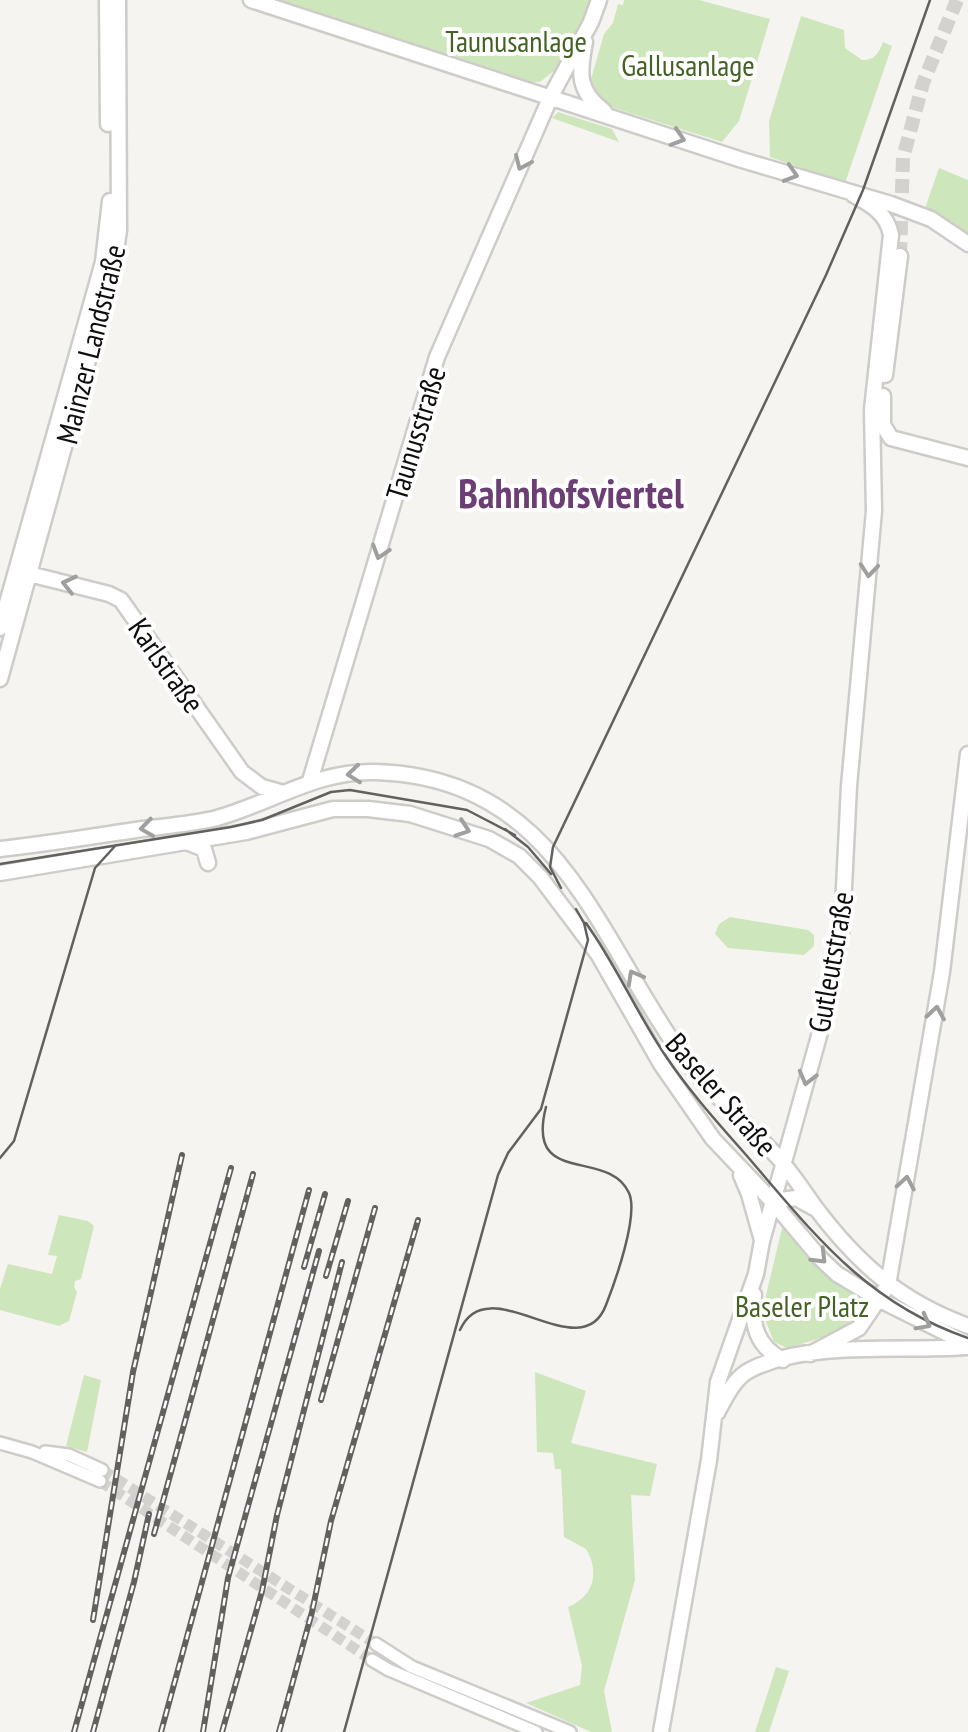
<svg xmlns="http://www.w3.org/2000/svg" width="968" height="1732" font-family="'PT Sans Narrow',sans-serif">
<style>
.green{fill:#cee6bb}
.lines{fill:none;stroke-linecap:round;stroke-linejoin:round}
.minor-tunnel{stroke:#d3d2cf;stroke-width:11;stroke-dasharray:11 5.5;stroke-linecap:butt}
.major-tunnel{stroke:#d3d2cf;stroke-width:14;stroke-dasharray:14 7;stroke-linecap:butt}
.minor-casing{stroke:#cdccc8;stroke-width:16}
.major-casing{stroke:#cdccc8;stroke-width:19}
.minor{stroke:#fff;stroke-width:11}
.major{stroke:#fff;stroke-width:14}
.tram{stroke:#62615f;stroke-width:2.5}
.rail-casing{stroke:#62615f;stroke-width:6}
.rail{stroke:#fff;stroke-width:2.5;stroke-dasharray:8;stroke-linecap:butt}
.oneway{stroke:#9f9f9e}
.labels{text-anchor:middle;dominant-baseline:central;stroke-width:8;stroke-linejoin:round;paint-order:stroke}
.park-label{font-size:30px;fill:#446223;stroke:#fff}
.street-label{font-size:30px;fill:#0f0e0d;stroke:#fff}
.district-label{font-size:40px;font-weight:bold;fill:#6c3f74;stroke:#fff}
</style>
<rect width="100%" height="100%" fill="#f6f4f1"/>
<!-- green -->
<path class="green" d="M270,0H599L570,58L540,82H512L439,54Z
M624,0H699L770,19L739,121L722,142L595,102L587,93L604,34L613,23L618,4L623,5Z
M801,16L844,30L845,48L862,60C875,60 878,54 883,42L892,46L845,183L770,157L769,121Z
M558,112L612,129L619,142L552,118Z
M939,168L968,180V236L924,211Z
M730,917L808,930L814,935V946L804,955L728,948L715,934L719,924Z
M59,1215L88,1221L94,1226L81,1279L75,1281L74,1287L77,1292L69,1321L59,1326L0,1310V1289L8,1264L52,1274L57,1256L48,1255Z
M783,1224C806,1260 826,1280 865,1300C855,1331 815,1340 787,1348L774,1342L762,1312Z
M535,1372L586,1391L571,1443L657,1464L650,1496L631,1495L635,1580L604,1691L612,1732H591L526,1703L580,1685L582,1666L568,1607C594,1596 600,1572 586,1549L564,1537L561,1469H555L553,1453L537,1452Z
M84,1375L101,1380L87,1452L66,1446Z
M776,1667L789,1671L769,1732H755Z"/>
<g class="lines">
<!-- minor-tunnel -->
<path class="minor-tunnel" d="M102,1470L376,1644
M100,1481L372,1660"/>
<!-- major-tunnel -->
<path class="major-tunnel" d="M900,256L903,158L923,83L957,0"/>
<!-- minor casing -->
<g class="minor-casing">
<path id="minor" d="M0,1443L32,1452L100,1481
M45,1452L69,1455L102,1470
M376,1644L412,1667L570,1732
M372,1660L389,1670L536,1732"/>
</g>
<!-- major casing -->
<g class="major-casing">
<path id="major" d="M107,0L108,124
M251,0L742,160L891,204L931,219L968,244
M585,42C579,73 577,91 604,111
M885,375L900,256
M883,396V425L891,438L968,458
M29,574L109,594L121,600L242,772L262,787L280,792
M0,628L103,262L110,201
M0,679L114,266L119,230L118,0
M310,781L437,357L551,96L591,22L599,0
M189,843L204,849L208,863
M0,849C48,844 95,836 142,829C167,826 193,824 217,818C271,803 317,770 376,772C554,778 593,927 677,1048C704,1087 742,1119 774,1153C790,1170 802,1189 815,1207C857,1263 901,1302 968,1326
M0,873L246,832L333,809H368L410,814L489,839L519,856L540,877L598,954L661,1064L713,1139L772,1201L820,1258L837,1274L880,1300L968,1344
M741,1175L749,1194L762,1240
M772,1201L796,1198L814,1208
M754,1295C751,1324 756,1346 783,1360
M810,1354L859,1328L888,1285L942,972L968,754
M717,1413C725,1398 734,1378 750,1370C808,1340 902,1352 966,1347
M661,1732L709,1460L718,1382L756,1274L762,1241L819,1036L842,928L849,786L874,511L872,410L891,235C887,213 870,204 852,194"/>
</g>
<!-- minor -->
<use href="#minor" class="minor"/>
<!-- major -->
<use href="#major" class="major"/>
<!-- tram -->
<path class="tram" d="M505,829L528,847L551,874
M0,864L231,827L262,820L331,792L350,790L467,810L515,835
M561,888L550,867L553,847L826,275L863,190L930,0
M586,923C616,965 636,1012 665,1055C689,1091 718,1123 747,1156C814,1234 866,1303 968,1338
M0,1158L14,1141L95,868L116,845
M460,1330C488,1266 581,1371 606,1305C615,1282 639,1215 629,1193C608,1147 525,1188 546,1107
M344,1732L498,1175L508,1153L541,1109L588,940L584,923L576,909"/>
<!-- rail casing -->
<g class="rail-casing">
<path id="rail" d="M304,1267L325,1194
M326,1276L348,1201
M321,1400L375,1208
M154,1534L253,1174
M93,1620L133,1372L182,1155
M74,1732L231,1168
M93,1732L134,1582L149,1514
M161,1732L309,1190
M203,1732L228,1578L319,1251
M222,1732L262,1591L277,1515L342,1262
M279,1732L312,1612L331,1521L418,1220"/>
</g>
<!-- rail -->
<use href="#rail" class="rail"/>
</g>
<!-- one-way arrows -->
<defs><path id="oneway-chevron" d="M-2-3.5L2.5 0L-2 3.5" fill="none" stroke-width="1.6" stroke-linecap="round" stroke-linejoin="round" transform="scale(2.5)"/></defs>
<g class="oneway">
<use href="#oneway-chevron" transform="translate(678 138) rotate(18)"/>
<use href="#oneway-chevron" transform="translate(522 163) rotate(114)"/>
<use href="#oneway-chevron" transform="translate(791 174) rotate(17)"/>
<use href="#oneway-chevron" transform="translate(380 552) rotate(107)"/>
<use href="#oneway-chevron" transform="translate(869 570) rotate(95)"/>
<use href="#oneway-chevron" transform="translate(69 584) rotate(-167)"/>
<use href="#oneway-chevron" transform="translate(354 774) rotate(174)"/>
<use href="#oneway-chevron" transform="translate(147 828) rotate(172)"/>
<use href="#oneway-chevron" transform="translate(463 829) rotate(19)"/>
<use href="#oneway-chevron" transform="translate(634 977) rotate(-119)"/>
<use href="#oneway-chevron" transform="translate(936 1013) rotate(-81)"/>
<use href="#oneway-chevron" transform="translate(807 1078) rotate(105)"/>
<use href="#oneway-chevron" transform="translate(906 1183) rotate(-80)"/>
<use href="#oneway-chevron" transform="translate(820 1257) rotate(45)"/>
<use href="#oneway-chevron" transform="translate(924 1323) rotate(28)"/>
</g>
<g class="labels">
<!-- park labels -->
<g class="park-label">
<text x="516" y="40">Taunusanlage</text>
<text x="688" y="64">Gallusanlage</text>
<text x="802" y="1305">Baseler Platz</text>
</g>
<!-- street labels -->
<g class="street-label">
<text transform="translate(90 344) rotate(-76)">Mainzer Landstraße</text>
<text transform="translate(415 433) rotate(-73)">Taunusstraße</text>
<text transform="translate(167 665) rotate(55)">Karlstraße</text>
<text transform="translate(830 962) rotate(-80)">Gutleutstraße</text>
<text transform="translate(722 1094) rotate(49)">Baseler Straße</text>
</g>
<!-- district labels -->
<g class="district-label">
<text x="571" y="493">Bahnhofsviertel</text>
</g>
</g>
</svg>
